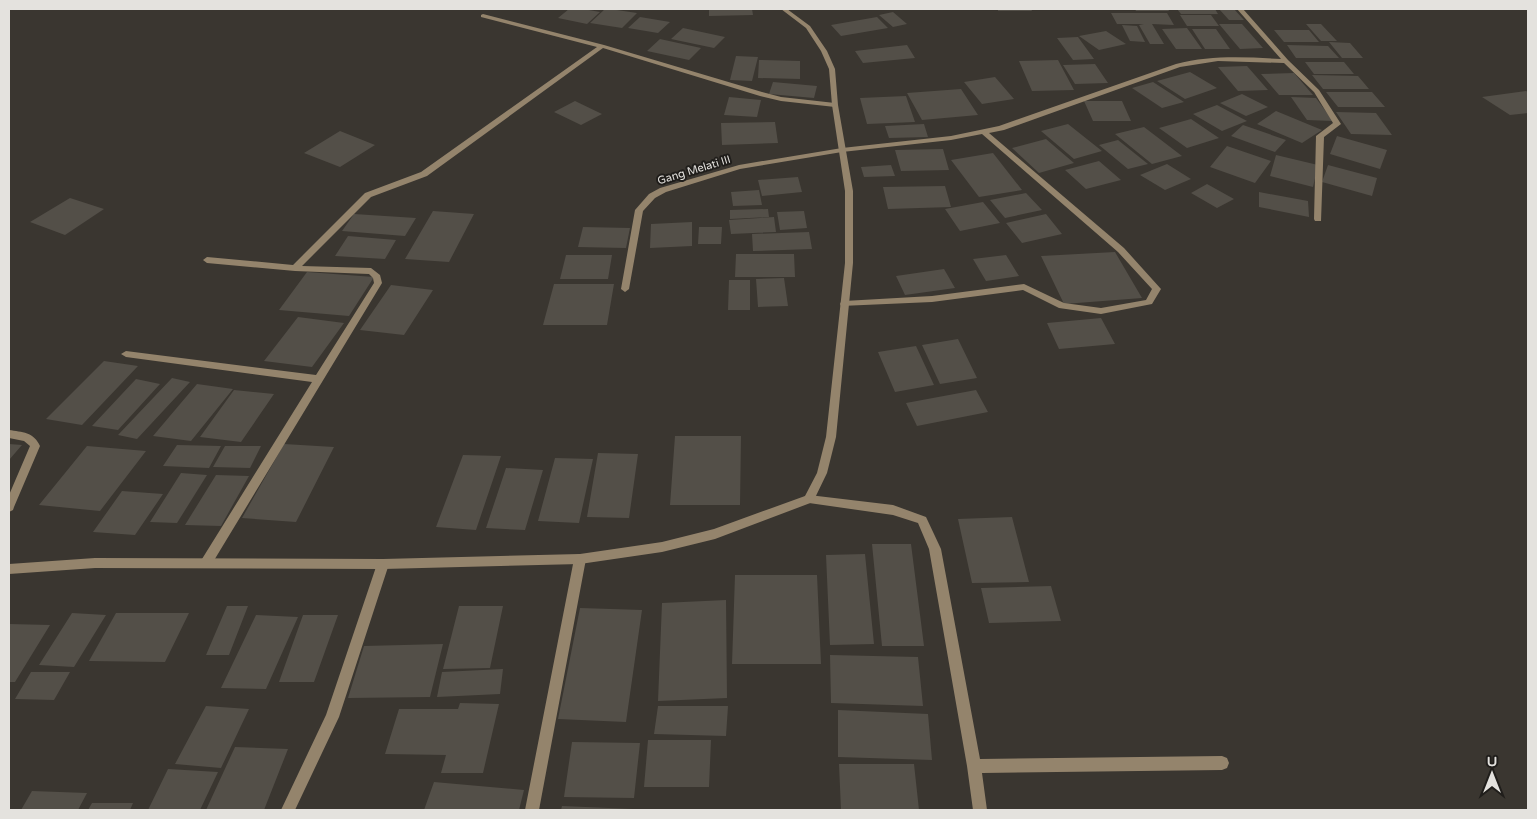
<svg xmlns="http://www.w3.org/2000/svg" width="1537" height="819" font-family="'Varela Round',sans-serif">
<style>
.building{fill:#534f48}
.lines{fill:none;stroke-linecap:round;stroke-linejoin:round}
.minor{fill:#94846c;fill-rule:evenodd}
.tertiary{fill:#94846c;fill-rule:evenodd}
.labels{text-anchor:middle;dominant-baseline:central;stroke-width:4;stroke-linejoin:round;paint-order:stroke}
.far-street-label{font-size:11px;fill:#e4e2de;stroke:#201e1b}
</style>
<rect width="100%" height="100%" fill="#3a3630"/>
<!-- building -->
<path class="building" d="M569,9H583L600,12L587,24L558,18Z
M605,9H610L637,13L622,28L590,23Z
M709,9H752L753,15L709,16Z
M998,9H1031L1032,11H998Z
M1135,9H1168L1169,11H1136Z
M1177,9H1215L1218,14H1181Z
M1219,9H1234L1244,20H1229Z
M893,12L907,24L893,27L879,15Z
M1111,13H1167L1174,25L1152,24L1164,44H1150L1139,25L1144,24H1117Z
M1180,15H1211L1219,26H1187Z
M640,17L670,22L658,33L628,28Z
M877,17L888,28L841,36L831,25Z
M1219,24H1242L1263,48L1240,49Z
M1306,24H1321L1337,41H1321Z
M1122,25L1137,26L1145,42L1130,41Z
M683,28L725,37L714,48L671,39Z
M1187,28L1202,49H1176L1162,29Z
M1192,29H1216L1230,49H1205Z
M1274,30H1309L1319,42H1284Z
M1106,31L1126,44L1099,50L1079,36Z
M1078,37L1094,59L1073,60L1057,38Z
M660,39L701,48L689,60L647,51Z
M1329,42L1350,43L1363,58H1342Z
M907,45L915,58L863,63L855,51Z
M1287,45L1328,46L1339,58H1296Z
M736,56L758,57L752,81L730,80Z
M759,60L800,61V79L758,78Z
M1058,60L1074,90L1032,91L1019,61Z
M1305,62H1344L1354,74H1314Z
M1095,64L1108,83L1075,84L1063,65Z
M1247,66L1268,90L1238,91L1218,67Z
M1190,72L1217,88L1185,99L1157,81Z
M1294,73L1313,95H1279L1261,74Z
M1312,75L1358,76L1369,89H1323Z
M995,77L1014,99L982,104L964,82Z
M773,82L817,86L814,98L769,94Z
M1153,82L1184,102L1162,108L1132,88Z
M961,89L978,115L922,120L907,93Z
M1526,91L1528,92V113L1510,115L1482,97Z
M1326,92H1372L1385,107H1338Z
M1242,94L1268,107L1246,116L1220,103Z
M906,96L915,122L867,124L860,98Z
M729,97L761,100L757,117L724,115Z
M1291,97L1316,98L1333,121L1307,120Z
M575,101L602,114L581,125L554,112Z
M1084,101H1122L1131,121H1093Z
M1217,105L1247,121L1222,131L1193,114Z
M1276,111L1322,130L1302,143L1257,124Z
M1336,112L1376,113L1392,135L1351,134Z
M1191,119L1219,138L1187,148L1159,128Z
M775,122L778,143L722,145L721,123Z
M924,124L928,137L889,138L885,126Z
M1068,124L1102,151L1074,159L1041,131Z
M1243,125L1286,140L1275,152L1231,136Z
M1144,127L1182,156L1152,164L1115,134Z
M340,131L375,145L340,167L304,153Z
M1337,136L1387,150L1380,169L1330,154Z
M1046,139L1074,163L1039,173L1012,148Z
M1118,140L1148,164L1128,169L1099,145Z
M1227,146L1271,161L1255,183L1210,167Z
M943,149L949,170L901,171L895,150Z
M993,153L1022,190L979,197L951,160Z
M1276,155L1318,165L1313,187L1270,176Z
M1099,161L1121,180L1086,189L1065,170Z
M1167,164L1191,179L1165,190L1140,175Z
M891,165L895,176L864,177L861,167Z
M1328,165L1377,178L1372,196L1322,182Z
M798,177L802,192L762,196L758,180Z
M1207,184L1234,199L1217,208L1191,193Z
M945,186L951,207L888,209L883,187Z
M759,190L762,205L733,206L731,192Z
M1259,192L1308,201L1309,217L1259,207Z
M1026,193L1042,210L1005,218L990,200Z
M70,198L104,209L65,235L30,222Z
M983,202L1000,223L960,231L945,209Z
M768,209L769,217L730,219V210Z
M433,211L474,214L449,262L405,259Z
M804,211L807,228L780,230L777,212Z
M354,214L416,218L405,236L342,231Z
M1046,214L1062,234L1022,243L1006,223Z
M774,217L776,232L731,234L729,220Z
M692,222V246L650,248L651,224Z
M583,227L630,228L626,248L578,247Z
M699,227H722L721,244H698Z
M809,232L812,249L753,251L752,234Z
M348,236L396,240L385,259L335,256Z
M1115,252L1142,298L1064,304L1041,256Z
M736,254H794L795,277H735Z
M566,255H612L608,279H560Z
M1006,255L1019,276L986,281L973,259Z
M944,269L955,288L905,295L896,276Z
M307,272L374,277L349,316L279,310Z
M784,278L788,306L758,307L756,279Z
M729,280H750V310H728Z
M554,284H614L607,325H543Z
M391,285L433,290L404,335L360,330Z
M298,317L344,323L312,367L264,361Z
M1101,318L1115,344L1059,349L1047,323Z
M958,339L977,378L940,384L922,345Z
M916,346L934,385L895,392L878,352Z
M104,361L138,366L82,425L46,419Z
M172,378L190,382L137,439L118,435Z
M136,379L160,384L118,430L92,426Z
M197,384L233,389L191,441L153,436Z
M234,390L274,394L241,442L200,437Z
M976,390L988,412L917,426L906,403Z
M675,436H741L740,505H670Z
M9,444L22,445L9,460Z
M284,444L334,447L296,522L242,518Z
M177,445L221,446L209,468L163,466Z
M87,446L146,451L100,511L39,505Z
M225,446H261L250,468L213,467Z
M598,453L638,454L629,518L587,517Z
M463,455L501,456L476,530L436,527Z
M555,458L593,459L579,523L538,521Z
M506,468L543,470L525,530L486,528Z
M181,473L207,475L177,523L150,522Z
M216,475L249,476L221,526L185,525Z
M122,491L163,494L135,535L93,532Z
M1012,517L1029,582L972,583L958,519Z
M872,544H911L924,646H882Z
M865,554L874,644L830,645L826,555Z
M735,575H817L821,664H732Z
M1051,586L1061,621L989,623L981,588Z
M726,600L727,698L658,701L662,603Z
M227,606H248L229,655H206Z
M459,606H503L490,668L443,669Z
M580,608L642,610L626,722L558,719Z
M72,613L106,615L74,667L39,665Z
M116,613H189L165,662L89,661Z
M256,615L298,617L266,689L221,688Z
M303,615H338L314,682H279Z
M9,624L50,625L15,682H9Z
M443,644L430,697L348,698L364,646Z
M830,655L918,657L923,706L831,703Z
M503,669L500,694L437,697L442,672Z
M31,672H70L54,700L15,699Z
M460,703L499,704L483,773H441L446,755L385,754L399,709H458Z
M206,706L249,709L221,768L175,764Z
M658,706H728L726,736L654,734Z
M838,710L928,714L932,760L838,757Z
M648,740H711L709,787H644Z
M572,742L640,743L634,798L564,797Z
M235,747L288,749L264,810H206Z
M839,764H914L919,810H841Z
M168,769L218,772L200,810H148Z
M434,782L524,790L519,810H424Z
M32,791L87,793L78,810H21Z
M92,803H133L130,810H88Z
M562,806L633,809V810H561Z"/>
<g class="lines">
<!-- minor -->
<path class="minor" d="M1237,9H1243L1288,60L1319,90L1341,124L1324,137L1321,221H1315L1314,219L1316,136L1333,123L1314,92L1284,63L1218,61L1180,67L1004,130L989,133L1124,248L1161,289L1152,304L1101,314L1059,308L1023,290L932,302L841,306L840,304L841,302L844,301L932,296L1024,284L1064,303L1101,308L1146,300L1152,289L1118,252L982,134L951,140L842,152L740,169L666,192L655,198L643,211L629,289L625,292L621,289L635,210L649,194L660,188L739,165L842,148L951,136L999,126L1176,64C1210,55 1245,57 1281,59Z
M483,14L604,45L762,92L781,97L835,103L838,105L835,107L781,101L760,96L603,48L427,176L371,197L302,266L371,268L380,275L382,283L210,567L206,568L202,567L200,563L202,559L312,382L126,357L121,354L126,351L316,375L374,283L373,278L369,274L295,271L207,263L203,260L207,257L293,265L365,193L421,172L597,47L481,17V15Z
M9,430C22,432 34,432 40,446L14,507L13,510L9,512V495L30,446L24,441L9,438Z
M809,495L893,505L926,517L941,549L980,759L1222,756L1227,758L1229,763L1227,768L1222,770L982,773L987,810H973L967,766L929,549L918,523L893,515L809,503L805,502L804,499L805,496Z
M580,554L584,555L586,559L539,810H525L574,559L576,555Z
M383,559L387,560L389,564L339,717L295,810H281L326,715L377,564L379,560Z"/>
<!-- tertiary -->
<path class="tertiary" d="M781,9H787L810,26L827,51L835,69L838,105L853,191V263L836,437L827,473L813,502L715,539L662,552L580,564L383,569L95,568L9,574V564L95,558L383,559L580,554L662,542L714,529L805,496L817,473L826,437L845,263V191L832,105L829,69L821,51L806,28Z"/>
</g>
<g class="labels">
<!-- far-street labels -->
<g class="far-street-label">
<text transform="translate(694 170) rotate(-17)">Gang Melati III</text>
</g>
</g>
<!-- border -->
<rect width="1537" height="819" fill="none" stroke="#e4e2de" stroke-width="20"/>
<!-- north arrow -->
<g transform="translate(1492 774)" stroke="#201e1b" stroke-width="4" paint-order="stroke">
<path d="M0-4L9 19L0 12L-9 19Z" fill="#e4e2de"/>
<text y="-8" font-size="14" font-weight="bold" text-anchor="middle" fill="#e4e2de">U</text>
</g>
</svg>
